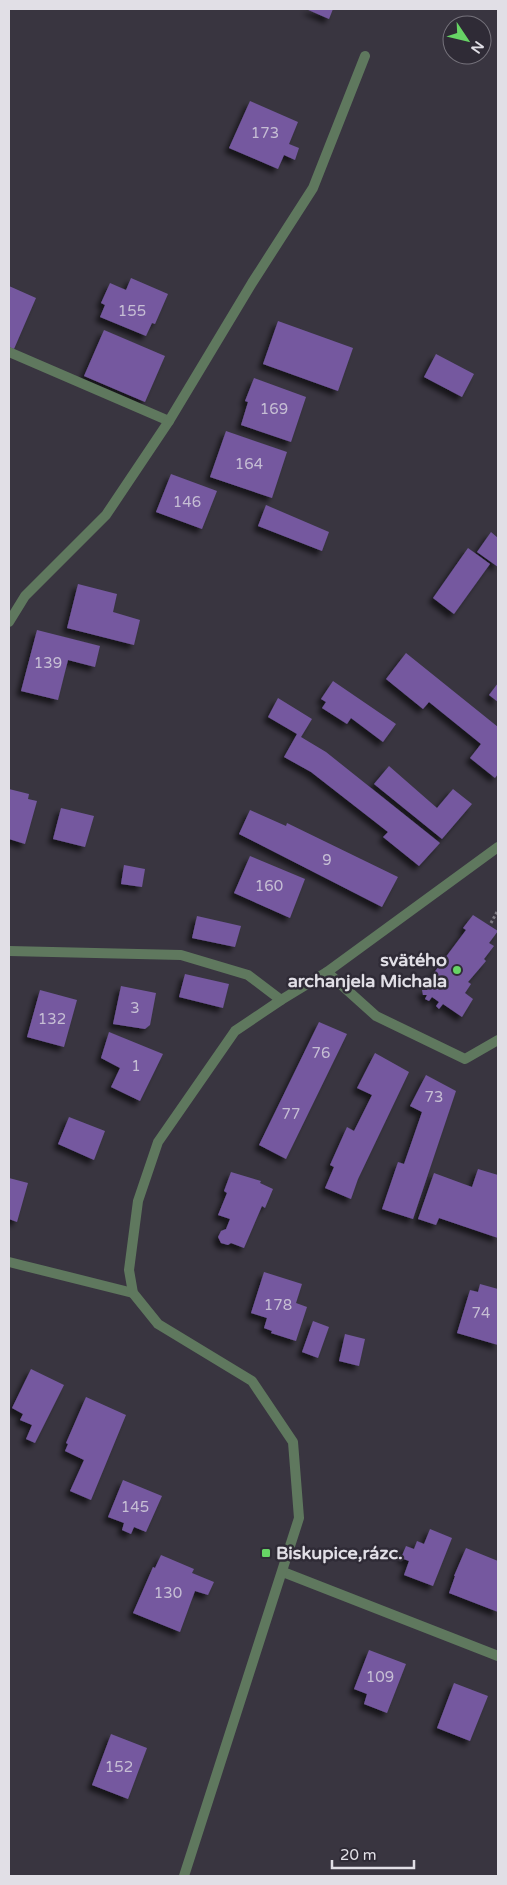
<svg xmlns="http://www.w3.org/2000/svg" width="507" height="1885" font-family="'Varela Round',sans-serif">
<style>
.building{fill:#74599f;filter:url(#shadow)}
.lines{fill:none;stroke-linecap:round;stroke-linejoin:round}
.path{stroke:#7c7982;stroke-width:3;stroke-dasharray:2.5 2.5;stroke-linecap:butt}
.service{stroke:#5f785e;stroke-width:10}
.minor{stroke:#5f785e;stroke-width:10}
.tertiary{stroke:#5f785e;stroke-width:10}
.poi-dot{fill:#67d465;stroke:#2f2b36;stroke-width:2}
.labels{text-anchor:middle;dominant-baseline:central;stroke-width:5;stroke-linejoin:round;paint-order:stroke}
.number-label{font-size:15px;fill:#c6bed4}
.poi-label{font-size:18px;font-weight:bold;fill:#e1dfe6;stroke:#2f2b36;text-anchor:end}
</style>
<defs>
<filter id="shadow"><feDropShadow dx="-4.5" dy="4.5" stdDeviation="2.5" flood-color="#0009"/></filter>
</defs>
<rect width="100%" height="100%" fill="#393540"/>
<!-- building -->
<path class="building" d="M306,9H333L329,19Z
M250,101L298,122L289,144L299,148L295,160L284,155L278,169L229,148Z
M131,278L168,294L155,324L152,323L146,336L100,317L105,305L101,303L110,283L126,290Z
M9,286L36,298L14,349L9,347Z
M278,321L353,348L338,391L263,364Z
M104,330L165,356L145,402L84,376Z
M436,354L474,374L462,397L424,377Z
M254,378L306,397L291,442L241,425L248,402L245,401Z
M226,431L287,452L272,498L210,477Z
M171,474L217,491L202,529L156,512Z
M266,505L329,532L322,551L258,526Z
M491,532L498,538V567L477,552Z
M468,548L490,564L454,614L433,598Z
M78,584L117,594L113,612L140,620L134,645L67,628Z
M37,630L100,646L95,667L68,660L58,700L21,691Z
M406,653L498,727V774L495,778L470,758L481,744L429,702L423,709L386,679Z
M333,681L396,724L383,742L351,718L347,724L322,708L326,702L321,699Z
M498,683V702L489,695Z
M278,698L312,719L301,737L326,752L440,843L419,866L383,837L388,832L311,772L284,757L297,734L268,717Z
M389,766L437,808L453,789L472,804L442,839L374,784Z
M9,789L29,794L28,799L37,801L25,844L9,839Z
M61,808L94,816L85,847L53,839Z
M250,810L286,826L287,823L398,877L382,907L239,834Z
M250,856L305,879L290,918L234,893Z
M124,865L145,869L142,887L121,884Z
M473,915L498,931L489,943L494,946L484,959L486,961L468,982L471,984L465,993L473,999L462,1017L443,1004L439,1009L436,1006L439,1002L432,997L429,1001L425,999L427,995H423L422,990H427L436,976L433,974L466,930L463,928Z
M197,916L241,926L235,947L192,938Z
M185,974L229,984L223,1008L179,997Z
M121,986L156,993L150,1025L145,1029L113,1024Z
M40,990L77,1000L64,1047L27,1037Z
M319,1022L347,1034L286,1159L259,1145Z
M109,1032L163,1054L140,1101L111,1087L120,1068L101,1058Z
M375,1053L409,1072L358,1179L351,1199L325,1188L334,1167L330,1165L347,1127L354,1131L372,1095L357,1088Z
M426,1075L456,1091L413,1219L382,1209L398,1162L404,1164L422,1112L410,1106Z
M69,1117L105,1131L94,1160L58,1144Z
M478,1169L498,1175V1238L439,1218L436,1225L418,1219L434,1173L472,1187Z
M231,1172L261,1181L260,1183L273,1189L265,1208L262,1206L244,1248L231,1243L228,1245L221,1243L218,1237L221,1231L226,1229L230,1219L218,1215L227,1193L224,1191Z
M9,1178L28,1183L17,1222L9,1219Z
M264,1272L302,1284L296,1303L307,1307L296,1341L271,1333L272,1331L264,1328L267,1318L251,1313Z
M480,1284L498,1289V1345L457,1333L470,1290L478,1292Z
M313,1321L329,1327L318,1358L302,1352Z
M345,1334L365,1339L359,1366L339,1361Z
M31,1369L64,1385L35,1443L26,1439L32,1425L20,1420L23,1414L12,1408Z
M86,1397L126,1415L91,1500L70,1491L84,1460L65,1451L68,1444L66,1443Z
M123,1480L162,1496L146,1532L134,1527L131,1534L122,1530L124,1523L108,1517Z
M430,1529L452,1538L433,1586L404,1575L409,1561L401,1558L406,1546L414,1549L417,1541L424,1544Z
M466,1548L498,1561V1612L449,1593L455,1576H454Z
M161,1555L194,1569L192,1573L214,1582L208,1595L195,1591L180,1632L133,1613L153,1567L155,1568Z
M369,1650L406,1664L387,1713L364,1704L367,1694L354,1689Z
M454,1683L488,1696L470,1741L437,1728Z
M111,1734L147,1748L128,1799L92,1785Z"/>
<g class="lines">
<!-- path -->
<path class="path" d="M491,923L498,910"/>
<!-- service -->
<path class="service" d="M9,352L169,421"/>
<!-- minor -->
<path class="minor" d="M9,622L25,596L106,515L169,421L252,283L313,188L365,56
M9,951L181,955L248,975L281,1000
M327,972L376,1016L465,1059L498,1040
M9,1262L133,1293
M283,1572L498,1656"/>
<!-- tertiary -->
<path class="tertiary" d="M184,1876L299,1518L293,1442L252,1381L158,1324L133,1293L129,1270L138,1201L158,1142L235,1031L281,1000L327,972L498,847"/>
</g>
<!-- markers -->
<g class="poi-dot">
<circle cx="457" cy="970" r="5"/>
<rect x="261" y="1548" width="10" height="10" rx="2.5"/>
</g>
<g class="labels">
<!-- number labels -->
<g class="number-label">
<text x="265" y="133">173</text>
<text x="132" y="311">155</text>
<text x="274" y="409">169</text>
<text x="249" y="464">164</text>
<text x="187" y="502">146</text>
<text x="48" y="663">139</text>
<text x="327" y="860">9</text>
<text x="269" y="886">160</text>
<text x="135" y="1008">3</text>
<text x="52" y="1019">132</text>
<text x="321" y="1053">76</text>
<text x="136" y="1066">1</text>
<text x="434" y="1097">73</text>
<text x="291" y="1114">77</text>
<text x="278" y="1305">178</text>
<text x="481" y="1313">74</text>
<text x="135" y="1507">145</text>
<text x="168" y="1593">130</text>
<text x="380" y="1677">109</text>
<text x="119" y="1767">152</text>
</g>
<!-- poi labels -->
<g class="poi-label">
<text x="447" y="960">svätého<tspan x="447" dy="21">archanjela Michala</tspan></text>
<text x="276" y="1553" text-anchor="start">Biskupice,rázc.</text>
</g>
</g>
<!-- border -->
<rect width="507" height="1885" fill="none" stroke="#e1dfe6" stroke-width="20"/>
<!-- north arrow -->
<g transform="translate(467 40) rotate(125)"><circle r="24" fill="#2f2b36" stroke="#76737c"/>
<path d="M0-4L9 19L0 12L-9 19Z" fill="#67d465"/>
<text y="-8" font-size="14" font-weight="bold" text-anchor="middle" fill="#e1dfe6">N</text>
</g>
<!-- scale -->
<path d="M332 1860v8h82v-8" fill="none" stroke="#e1dfe6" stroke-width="2.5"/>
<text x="340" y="1860" font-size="15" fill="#e1dfe6" stroke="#2f2b36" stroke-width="4" paint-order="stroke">20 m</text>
</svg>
